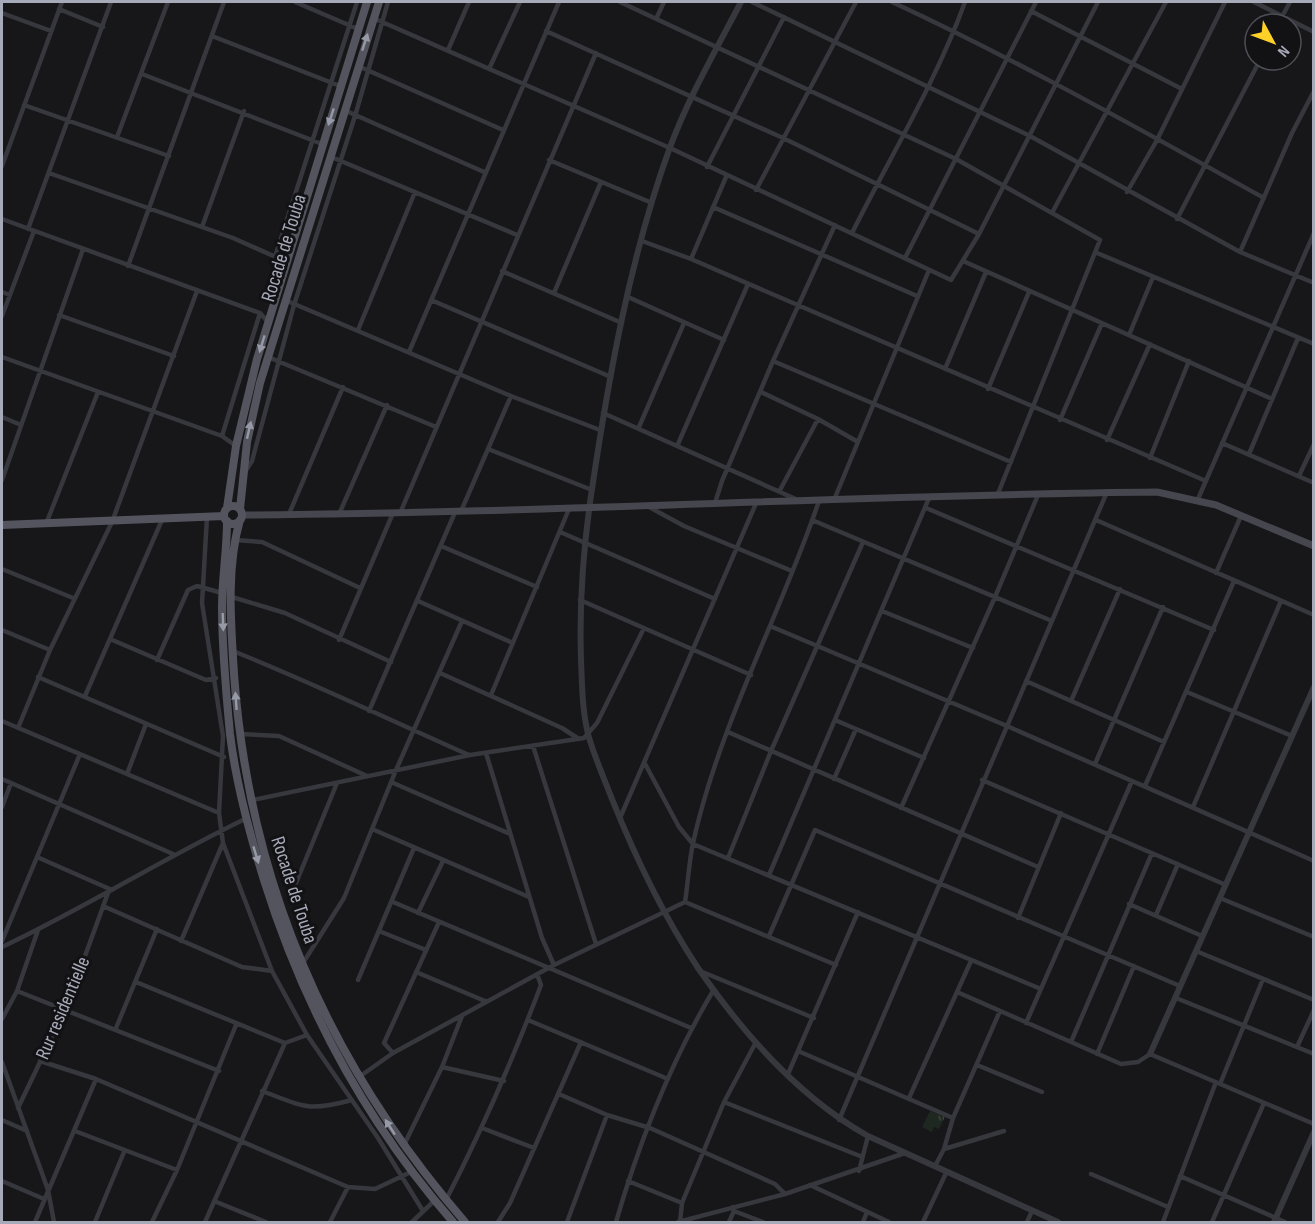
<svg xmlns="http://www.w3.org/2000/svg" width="1315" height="1224" font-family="'Sofia Sans Condensed',sans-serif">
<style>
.park{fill:url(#park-tufts)}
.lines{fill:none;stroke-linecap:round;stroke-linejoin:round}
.minor{stroke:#37373e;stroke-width:4.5}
.tertiary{stroke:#37373e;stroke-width:6}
.secondary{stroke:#45464e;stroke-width:7}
.primary{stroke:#53545d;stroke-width:8}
.oneway{fill:#969aa7}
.labels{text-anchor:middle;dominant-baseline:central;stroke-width:6;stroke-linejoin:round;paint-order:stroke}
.street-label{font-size:20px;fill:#a7abb9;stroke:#121114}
</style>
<defs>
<pattern id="park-tufts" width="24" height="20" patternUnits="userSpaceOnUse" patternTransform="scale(1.5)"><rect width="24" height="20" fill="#1e2720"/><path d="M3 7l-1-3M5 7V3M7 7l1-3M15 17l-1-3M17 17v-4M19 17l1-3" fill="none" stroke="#3c443e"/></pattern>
</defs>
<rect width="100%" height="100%" fill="#171619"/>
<!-- park -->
<path class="park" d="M930,1111L945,1117L939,1129L934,1127L932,1132L922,1127Z"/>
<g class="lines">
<!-- minor -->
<path class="minor" d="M295,2L358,29
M620,2L956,159L1100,240L997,496
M752,2L1030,136L1240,252L1314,283
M892,2C1019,61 1141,130 1264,198
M1254,2L1314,32
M59,9L103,27
M1031,11L1180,88
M2,13L51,31
M657,17L664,2
M373,18L670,148L951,280L979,234L1098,2
M1278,24L1290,2
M546,31L783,138L979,234
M212,36L340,86
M448,50L469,2
M358,66L503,130
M489,69L520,2
M142,74L322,144
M24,105L169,156
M344,110L484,172
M117,137L168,2
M329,156L517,235
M549,160L652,203
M2,166L62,2
M707,167L784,17
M49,173L233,238L287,262
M756,190L856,2
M1127,192L1157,140L1225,2
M713,207L917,296
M1053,211L1166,2
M2,219L260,313L268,322
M1177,219L1260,60
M202,227L244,111
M28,229L111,2
M852,233C890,157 936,82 965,2
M642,241L691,259L1206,481
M1240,252L1292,133L1314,91
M1097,253L1314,344
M275,257L357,2
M905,258L1036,2
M691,259L726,177
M963,261L1272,399
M128,266L224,2
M502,271L622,323
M2,292L10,295
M554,293L601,182
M628,297L724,340
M285,300L511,396L600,430
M431,300L611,377
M59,315L174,356
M2,316L34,231
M358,330L415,192
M1129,335L1153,277
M409,352L559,2
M2,357L222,436L236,446
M268,357L436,427
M773,361L1011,462
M945,369L986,272
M988,389L1029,292
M761,392L818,419L858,442
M603,413L798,500
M2,417L21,425
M1060,420L1102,323
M639,427L684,323
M222,436L260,313
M1107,440L1150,344
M1222,443L1314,483
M678,444L748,284
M488,449L592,490
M1249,454L1298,338
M1150,458L1189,361
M245,472L252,461L294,305L355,116L388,2
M1299,476L1314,444
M2,480L83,249
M780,490L818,419
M1198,499L1314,233
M834,500L929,270
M715,503L722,481L773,361L835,225
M649,507L684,526L792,571
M926,508L1214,630
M462,509L511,396
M401,511L596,53
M340,512L387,405
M289,514L343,387
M207,517L202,603L223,736L219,813L223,843L272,971L307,1035L378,1138L423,1211
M812,520L1052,621
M1096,520L1314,615
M46,524L98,392
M560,532L715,599
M235,540L262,542L360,588
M441,546L537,587
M2,569L73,598
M1216,573L1241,516
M232,597L285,613L391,662
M580,600L751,675
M418,601L513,643
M882,611L973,648
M770,626L1007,726L1314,861
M2,630L50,650
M110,639L206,680L216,678
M339,640L393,513
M233,651C313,683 390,720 469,755
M157,660L188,590L197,586L222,593
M440,673L562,728L579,739
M38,677L224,757
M1026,681L1164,742
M1187,692L1292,736
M491,695L569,509
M85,696L162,520
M1071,701L1120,589
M369,711L456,510
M835,720L924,758
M2,721L219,813
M18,728L50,650L112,522L197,291
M728,732L1038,867
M241,734L279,736L367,776
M533,746L596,944
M486,753L542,938L554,965
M644,762L679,827L693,844L1041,989
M1095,764L1163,607
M127,774L146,724
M2,779L173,854
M834,779L856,729
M982,780L1226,885
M391,782L510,834
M1145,786L1234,581
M253,800L470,755L584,738L597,723L644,628
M2,807L11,783
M1193,807L1281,601
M901,808L995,597L1038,495
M620,818L757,501
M372,829L529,897
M37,857L112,890
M728,858L771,751L863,542
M769,875L929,498
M294,888L337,783
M1220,898L1314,937
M393,902L691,1028
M685,902L836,965
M1129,904L1202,936
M103,906L242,967L272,971
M418,913L443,861
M1156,915L1178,864
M1018,918L1061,813
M439,922L384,1043L393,1053L554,965L685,902C688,883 689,862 693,843C719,725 780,616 819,501
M379,931L426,950
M769,936L815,830L1180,986
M2,941L80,754
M181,941L223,843
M2,947C85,908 162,859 245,819
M1196,951L1314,1000
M303,963L344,898L396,770L462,621
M700,971L814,1018
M416,972L485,1001
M358,980L414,848
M136,982L285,1043L307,1035
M17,991L219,1071
M957,992L1121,1064L1138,1062L1150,1054L1314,1124
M1176,998L1314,1054
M2,1019L17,991L38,930
M528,1020L668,1079
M1026,1023L1132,781
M116,1028L157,929
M1071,1042L1152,853
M1297,1047L1314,1010
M798,1051L953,1118
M1097,1054L1134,966
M40,1061L96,1079L348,1187L375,1189L413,1171
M2,1062L48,1190L54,1222
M977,1065L1042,1092
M442,1067L504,1081
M788,1074L858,912
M359,1077L393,1053
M1220,1084L1263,979
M262,1091C305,1107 307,1112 352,1100
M559,1094L607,1115L650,1128L775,1184L785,1194
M909,1098L971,961
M724,1102L860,1156
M18,1108L66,1008L108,893
M2,1120L27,1131
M839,1120L1107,492
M482,1128L534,1148
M75,1131L177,1170
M404,1145L442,1067L462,1016
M944,1149L1004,1131
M935,1166L944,1149L953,1118L1000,1011
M859,1171L868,1136
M1091,1174L1168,1207
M1180,1176L1285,1222
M2,1181L44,1199
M628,1181L682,1203
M810,1185L889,1222
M446,1200C482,1130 513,1059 541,985L537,974
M214,1201L266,1222
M733,1207L734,1211L763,1222
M35,1222L96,1079
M95,1222L124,1152
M152,1222L177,1170L236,1025
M205,1222L285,1043
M330,1222L348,1187
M412,1222L434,1201
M498,1222L510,1203L581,1042
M567,1222L607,1115
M616,1222C639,1143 670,1063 713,991
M678,1222L785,1194L905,1153
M680,1222L682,1203L724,1102L756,1042
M729,1222L734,1211
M863,1222L867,1212
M923,1222L947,1171
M1027,1222L1032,1211
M1163,1222L1216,1082
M1212,1222L1264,1103"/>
<!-- tertiary -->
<path class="tertiary" d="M741,2C716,50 688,98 669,150C630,258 609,375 592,489C583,548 579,599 581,659C582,684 582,709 588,734C594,756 604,778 612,799C636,859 663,915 698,968C742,1032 800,1098 868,1136L1058,1222
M1150,1054L1314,687
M1274,1222L1314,1132"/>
<!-- secondary -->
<path class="secondary" d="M242,515C547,513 852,495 1157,492L1216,505L1314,546"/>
<!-- primary -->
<path class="primary" d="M224 515a9 9 0 1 1 18 0a9 9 0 1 1-18 0Z
M227,508L236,446L257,359L367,2
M240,509L247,442L260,383L379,2
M240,520C226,568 231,625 234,674C249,883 328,1064 465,1222
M227,521C227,550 222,579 222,607C222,649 226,692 230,734C236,784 249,832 264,880C304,1008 365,1121 453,1222
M2,525L224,516"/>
</g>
<!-- one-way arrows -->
<defs><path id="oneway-solid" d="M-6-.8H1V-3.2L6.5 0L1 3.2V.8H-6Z" transform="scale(1.5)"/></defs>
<g class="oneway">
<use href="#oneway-solid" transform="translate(365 42) rotate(-72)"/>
<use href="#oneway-solid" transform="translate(331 117) rotate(108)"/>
<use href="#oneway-solid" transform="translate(262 344) rotate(107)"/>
<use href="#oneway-solid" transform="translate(249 430) rotate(-77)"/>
<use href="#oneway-solid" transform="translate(223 622) rotate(88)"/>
<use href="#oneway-solid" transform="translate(236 701) rotate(-94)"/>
<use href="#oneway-solid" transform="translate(256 855) rotate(73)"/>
<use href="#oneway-solid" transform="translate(390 1127) rotate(-123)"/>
</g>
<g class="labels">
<!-- street labels -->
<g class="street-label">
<text transform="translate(284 248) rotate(-73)">Rocade de Touba</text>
<text transform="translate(294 890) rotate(72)">Rocade de Touba</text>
<text transform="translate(63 1008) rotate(-67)">Rur residentielle</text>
</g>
</g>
<!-- border -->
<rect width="1315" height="1224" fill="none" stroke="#a7abb9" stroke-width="6"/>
<!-- north arrow -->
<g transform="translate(1273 42) rotate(131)"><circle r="28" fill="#121114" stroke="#4e4f56" stroke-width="1.5"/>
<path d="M0-4.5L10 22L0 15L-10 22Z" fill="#fed129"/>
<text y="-9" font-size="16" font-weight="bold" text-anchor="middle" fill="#a7abb9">N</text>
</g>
</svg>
